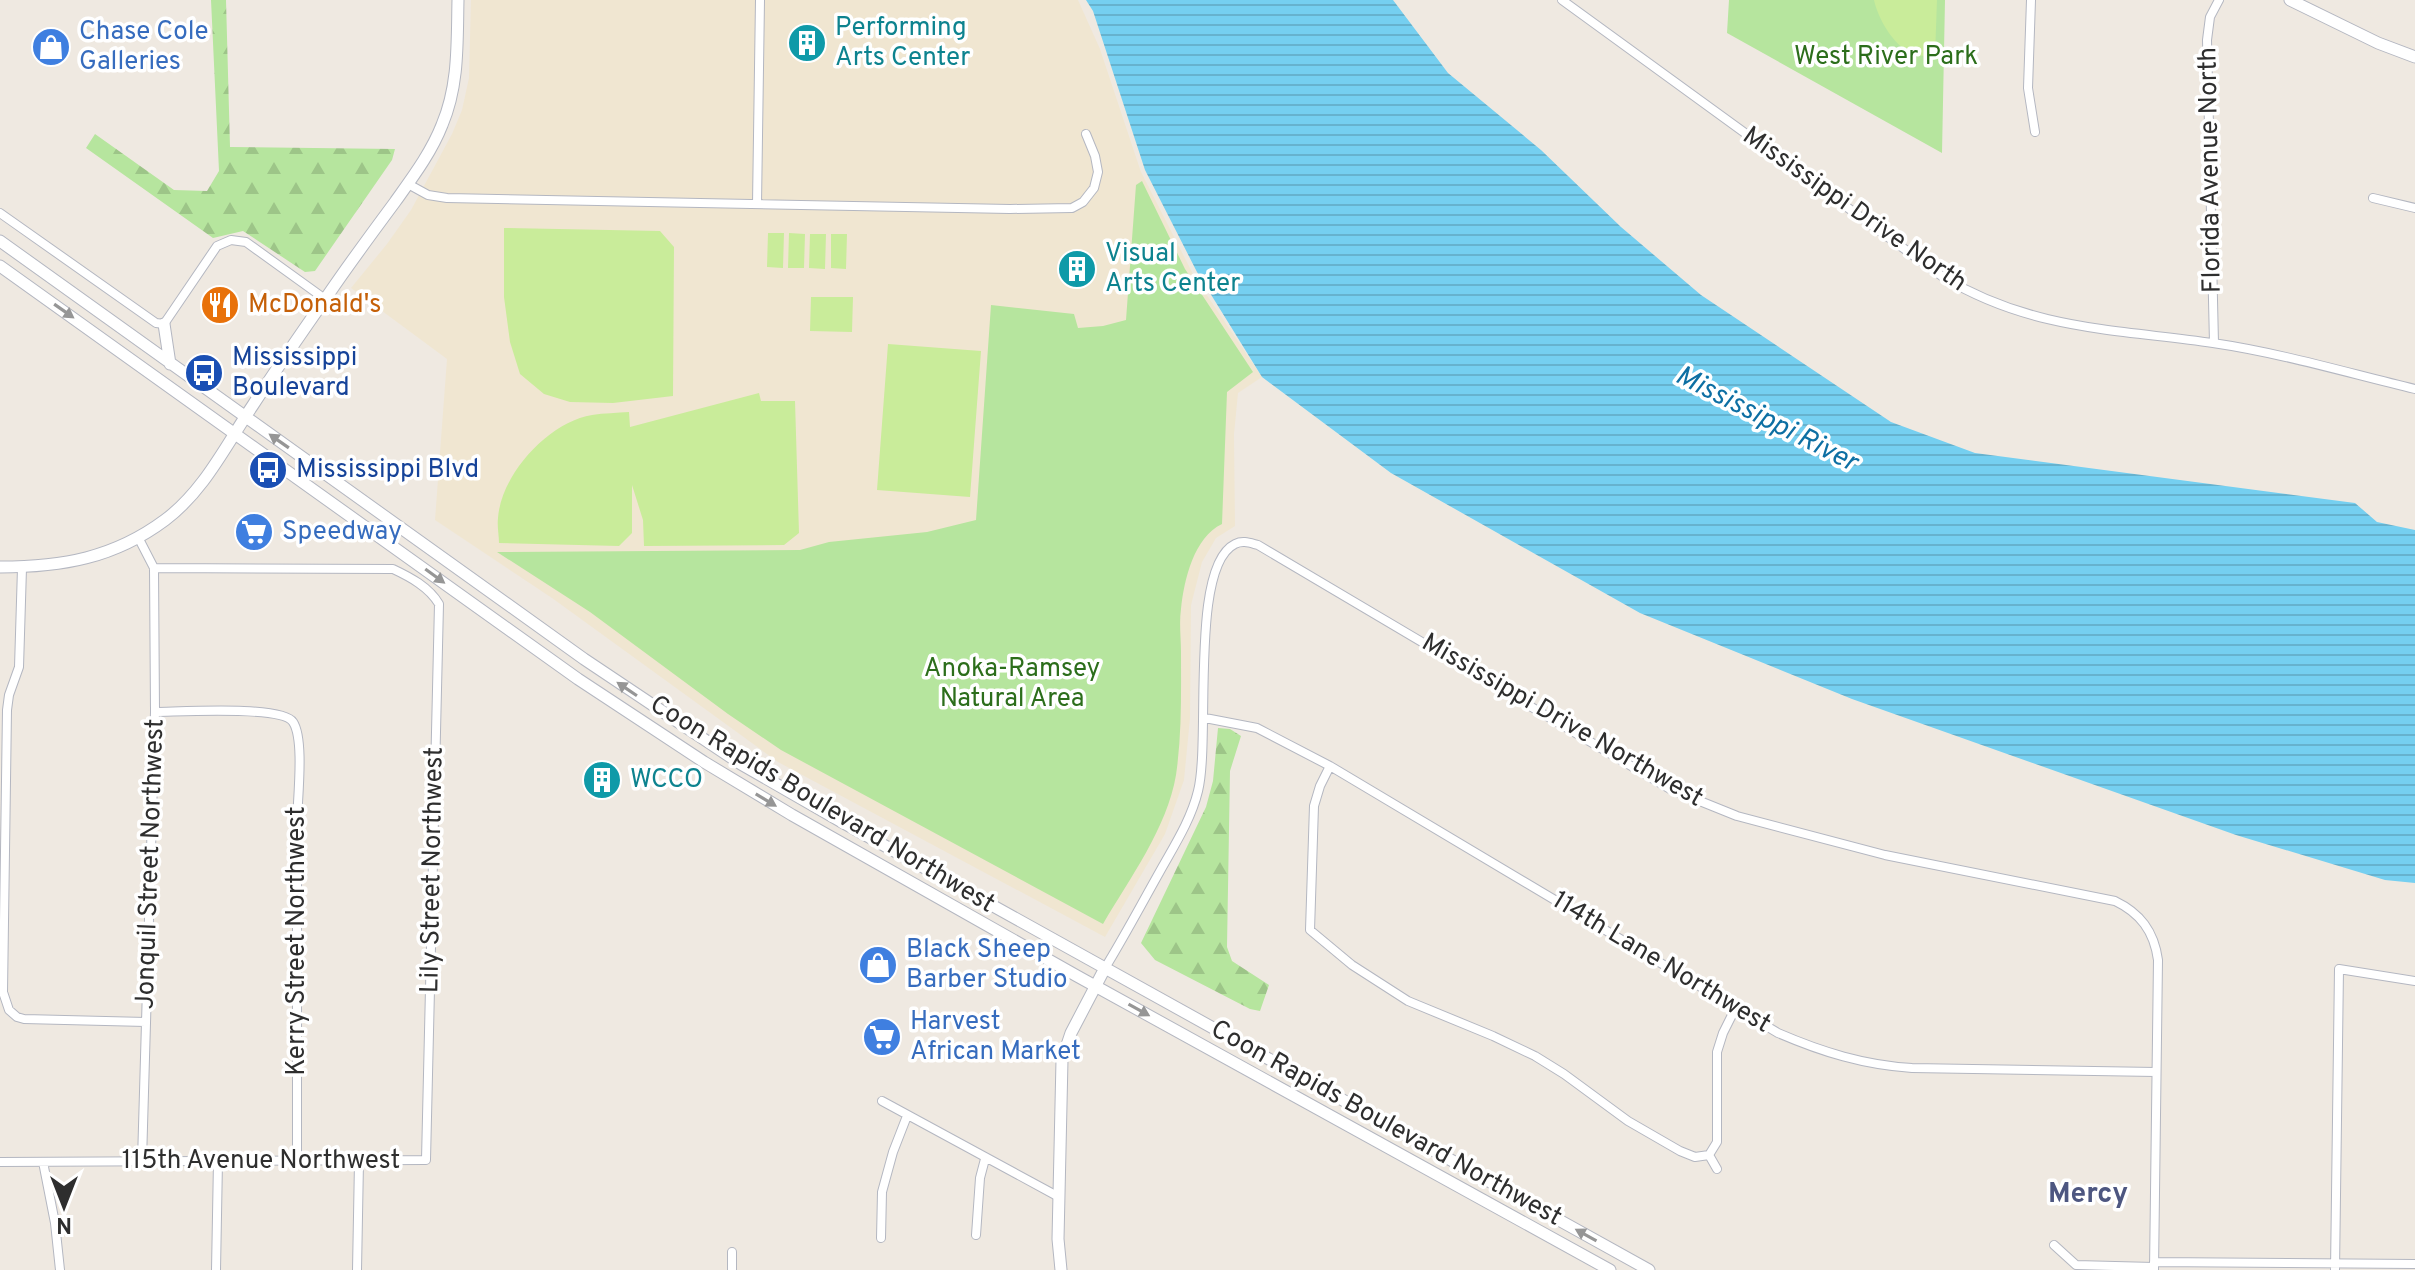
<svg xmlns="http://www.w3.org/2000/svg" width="2415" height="1270" font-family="Overpass,sans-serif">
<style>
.education{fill:#f0e6d1}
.forest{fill:url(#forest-firs)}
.park{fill:#b6e59e}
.pitch{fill:#c9ec9a}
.water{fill:url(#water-rules)}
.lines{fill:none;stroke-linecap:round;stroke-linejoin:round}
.street-casing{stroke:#b4b7c1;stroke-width:10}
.secondary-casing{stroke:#b4b7c1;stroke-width:13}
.street{stroke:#fff;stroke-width:8}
.secondary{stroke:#fff;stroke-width:11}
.oneway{fill:#969696}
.labels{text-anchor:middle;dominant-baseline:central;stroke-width:7;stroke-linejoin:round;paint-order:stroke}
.culture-label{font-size:26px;fill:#0d838f;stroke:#fff;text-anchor:start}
.shop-label{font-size:26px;fill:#366cbe;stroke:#fff;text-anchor:start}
.park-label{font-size:26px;fill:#2c6e1b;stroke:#fff}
.street-label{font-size:26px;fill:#2e2e2e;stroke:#fff}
.food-label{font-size:26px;fill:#c56008;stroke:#fff;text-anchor:start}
.transit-label{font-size:26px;fill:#164399;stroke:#fff;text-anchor:start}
.water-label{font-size:28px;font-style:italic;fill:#0d6fa3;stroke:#fff}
.neighbourhood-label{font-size:28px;font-weight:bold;fill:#4d5680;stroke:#fff}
</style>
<defs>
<pattern id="forest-firs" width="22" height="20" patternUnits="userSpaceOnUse" patternTransform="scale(2)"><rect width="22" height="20" fill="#b6e59e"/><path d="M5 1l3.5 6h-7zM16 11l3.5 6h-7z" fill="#9dc588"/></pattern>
<pattern id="water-rules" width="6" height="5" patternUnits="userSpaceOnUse" patternTransform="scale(2)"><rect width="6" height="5" fill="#75cff0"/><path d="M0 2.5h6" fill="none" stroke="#66b2ce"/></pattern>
</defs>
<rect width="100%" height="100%" fill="#efe9e1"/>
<!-- education -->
<path class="education" d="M471,0H1078L1100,49L1141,172L1194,276L1262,377L1238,393L1234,434L1235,526L1216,538L1202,562L1191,605L1190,718L1184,780L1165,834L1105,937L778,762L552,598L435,520L447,359L351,288L387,244L411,210L452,134L462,110L469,78Z"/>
<!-- forest -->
<path class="forest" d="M211,0H226L230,147L395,149L392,160L315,271L305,272L243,231L213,238L86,148L95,134L174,190L207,191L219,171Z
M1218,728L1230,729L1241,736L1230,771L1227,947L1232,961L1269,985L1260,1011L1250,1009L1155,960L1141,943L1206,807L1213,781Z"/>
<!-- park -->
<path class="park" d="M1729,0H1945L1942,153L1727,33Z
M1142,181L1185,269L1253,372L1227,392L1222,524C1194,537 1184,580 1181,609C1179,623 1181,638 1181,652C1181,693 1182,734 1176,775C1167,828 1130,878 1103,924L781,750L728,714L590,612L497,552L800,550L829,542L927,532L976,520L991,305L1074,314L1078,328L1103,326L1126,320L1136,185Z"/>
<!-- pitch -->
<path class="pitch" d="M1874,0H1937L1935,56C1929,56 1921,56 1916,55C1895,49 1878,19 1874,0Z
M504,228L660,231L674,247L673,396L613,403L570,402L544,394L520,374L510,342L504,297Z
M768,233H784L783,268L767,267Z
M789,233L805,234L804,268H788Z
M810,234H826L825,269L809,268Z
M831,234H847L846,269L831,268Z
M811,297H853L852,332L810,331Z
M888,344L981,351L970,497L877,490Z
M759,393L761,401H795L799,533L784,545L644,546L643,520L632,485V533L619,546L499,543C499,535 497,526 498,518C501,474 549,422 592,415C604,413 617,413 629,412L630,427Z"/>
<!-- water -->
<path class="water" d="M1086,0H1393L1448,73L1541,150L1621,227L1701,295L1891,422L1975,453L2355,503L2377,522L2415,530V883L2385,880L2236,835L1852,699L1640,613L1391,473L1262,377L1197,272L1145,170L1093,11Z"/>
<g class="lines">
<!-- street casing -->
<g class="street-casing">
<path id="street" d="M1562,0L1943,277C2031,330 2115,329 2213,343C2281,353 2348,373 2415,389
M2031,0L2028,88L2035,132
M408,184L428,195L447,198L1010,209L1072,208L1083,202L1094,188L1098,172L1095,156L1086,134
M2373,198L2415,208
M757,204L760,0
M0,213L156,323L164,324L217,246L231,240L246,242L325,299
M2214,343L2207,40L2210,17L2219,0
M138,537L154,568L155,712L142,1161
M22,568L19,667L9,695L7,710L3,992L9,1010L17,1017L24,1019L146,1022
M155,712C178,712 282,705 293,722C305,740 297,802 297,825C297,938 297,1050 297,1162
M1205,718L1257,728L1330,766L1778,1033C1822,1052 1864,1065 1912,1068L2156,1072
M1330,766L1320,786L1314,806L1310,930L1352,965L1408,1001L1493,1036L1535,1056L1564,1074L1628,1121L1680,1151L1695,1157L1709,1155
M1105,968C1124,937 1141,905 1159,873C1174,846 1191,820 1198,791C1211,740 1189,566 1235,544C1243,540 1250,543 1258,545L1670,789L1737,816L1885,855L2115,901C2140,913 2154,931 2158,960L2154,1270
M882,1101L1059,1197
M1709,1155L1717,1142V1052L1723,1033L1736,1007
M1709,1155L1717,1169
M0,1162L426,1160L439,604C429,587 410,577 393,569L154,568
M43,1162L55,1223L60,1270
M976,1235L980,1178L985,1159
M881,1238L882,1192L893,1152L907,1116
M2054,1245L2076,1265L2154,1267
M2154,1262L2415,1264
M216,1270L218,1161
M357,1270L359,1162
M732,1270V1252
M2335,1270L2339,969L2415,981"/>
</g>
<!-- secondary casing -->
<g class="secondary-casing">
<path id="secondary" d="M2290,0L2378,43L2415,57
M0,241L584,659L741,764L842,822L1649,1270
M0,266L578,679L704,762L792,815L1077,976L1610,1270
M164,324L170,364
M0,567C62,567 114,558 165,520C204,491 226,445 253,405C277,368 302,332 328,295C349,264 372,233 395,202C412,178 431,153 442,125C459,85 457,43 458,0
M1061,1270L1058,1239L1062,1060L1071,1033L1105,968"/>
</g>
<!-- street -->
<use href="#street" class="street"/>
<!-- secondary -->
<use href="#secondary" class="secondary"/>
</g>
<!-- one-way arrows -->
<defs><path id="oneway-solid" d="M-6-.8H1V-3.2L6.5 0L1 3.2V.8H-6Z" transform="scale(2)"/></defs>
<g class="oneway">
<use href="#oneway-solid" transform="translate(64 311) rotate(35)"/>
<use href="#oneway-solid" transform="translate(279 441) rotate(-145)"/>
<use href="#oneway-solid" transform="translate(435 576) rotate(36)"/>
<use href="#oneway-solid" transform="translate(627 689) rotate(-146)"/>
<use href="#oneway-solid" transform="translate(766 800) rotate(31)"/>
<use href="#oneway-solid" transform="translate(1139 1010) rotate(29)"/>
<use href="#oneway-solid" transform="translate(1586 1235) rotate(-151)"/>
</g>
<!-- icons -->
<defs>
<g id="building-disc" transform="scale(2)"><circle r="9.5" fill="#0f9aa8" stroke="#fff"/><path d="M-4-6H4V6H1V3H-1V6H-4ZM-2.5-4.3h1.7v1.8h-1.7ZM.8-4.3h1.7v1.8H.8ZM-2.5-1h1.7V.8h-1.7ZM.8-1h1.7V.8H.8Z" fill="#fff"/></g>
<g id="shop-disc" transform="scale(2)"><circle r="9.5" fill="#3f7fe0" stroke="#fff"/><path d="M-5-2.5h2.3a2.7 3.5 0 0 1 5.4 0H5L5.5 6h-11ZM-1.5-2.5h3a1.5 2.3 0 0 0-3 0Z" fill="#fff"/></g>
<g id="restaurant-disc" transform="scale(2)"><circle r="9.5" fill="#e8710a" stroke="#fff"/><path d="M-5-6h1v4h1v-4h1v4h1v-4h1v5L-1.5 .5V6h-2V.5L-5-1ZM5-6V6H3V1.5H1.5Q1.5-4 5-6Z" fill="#fff"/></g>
<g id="bus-disc" transform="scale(2)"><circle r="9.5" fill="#1a4fb4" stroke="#fff"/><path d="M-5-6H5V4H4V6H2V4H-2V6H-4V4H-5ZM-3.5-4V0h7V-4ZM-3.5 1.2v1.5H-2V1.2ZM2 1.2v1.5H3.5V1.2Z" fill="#fff"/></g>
<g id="supermarket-disc" transform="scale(2)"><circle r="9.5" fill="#3f7fe0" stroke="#fff"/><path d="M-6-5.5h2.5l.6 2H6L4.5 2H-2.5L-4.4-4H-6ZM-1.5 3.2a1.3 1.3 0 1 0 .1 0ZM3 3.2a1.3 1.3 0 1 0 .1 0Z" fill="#fff"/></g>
</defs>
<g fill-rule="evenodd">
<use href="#building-disc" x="807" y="43"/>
<use href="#shop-disc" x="51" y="47"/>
<use href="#building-disc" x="1077" y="269"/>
<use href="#restaurant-disc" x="220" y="305"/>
<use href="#bus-disc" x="204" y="373"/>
<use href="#bus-disc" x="268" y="470"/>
<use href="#supermarket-disc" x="254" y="532"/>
<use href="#building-disc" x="602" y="780"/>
<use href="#shop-disc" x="878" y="965"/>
<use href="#supermarket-disc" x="882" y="1037"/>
</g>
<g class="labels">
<!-- culture labels -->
<g class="culture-label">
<text x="835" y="28">Performing<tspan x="835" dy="30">Arts Center</tspan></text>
<text x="1105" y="254">Visual<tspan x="1105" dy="30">Arts Center</tspan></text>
<text x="630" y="780">WCCO</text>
</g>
<!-- shop labels -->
<g class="shop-label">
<text x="79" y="32">Chase Cole<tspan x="79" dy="30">Galleries</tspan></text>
<text x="282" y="532">Speedway</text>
<text x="906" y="950">Black Sheep<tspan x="906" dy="30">Barber Studio</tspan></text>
<text x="910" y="1022">Harvest<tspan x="910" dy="30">African Market</tspan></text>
</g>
<!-- park labels -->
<g class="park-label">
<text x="1886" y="57">West River Park</text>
<text x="1012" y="669">Anoka-Ramsey<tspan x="1012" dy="30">Natural Area</tspan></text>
</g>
<!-- street labels -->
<g class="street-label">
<text transform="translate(2211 170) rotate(-91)">Florida Avenue North</text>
<text transform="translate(1854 210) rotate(35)">Mississippi Drive North</text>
<text transform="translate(1562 721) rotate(30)">Mississippi Drive Northwest</text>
<text transform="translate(822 805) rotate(31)">Coon Rapids Boulevard Northwest</text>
<text transform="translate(151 864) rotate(-88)">Jonquil Street Northwest</text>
<text transform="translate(433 870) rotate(-89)">Lily Street Northwest</text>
<text transform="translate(297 941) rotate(-90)">Kerry Street Northwest</text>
<text transform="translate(1661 963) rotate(31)">114th Lane Northwest</text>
<text transform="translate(1386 1124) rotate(29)">Coon Rapids Boulevard Northwest</text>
<text x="261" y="1161">115th Avenue Northwest</text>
</g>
<!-- food labels -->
<g class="food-label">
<text x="248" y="305">McDonald's</text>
</g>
<!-- transit labels -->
<g class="transit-label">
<text x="232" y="358">Mississippi<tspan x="232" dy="30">Boulevard</tspan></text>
<text x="296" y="470">Mississippi Blvd</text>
</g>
<!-- water labels -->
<g class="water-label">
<text transform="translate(1766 420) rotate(27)">Mississippi River</text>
</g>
<!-- neighbourhood labels -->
<g class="neighbourhood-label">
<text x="2088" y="1195">Mercy</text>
</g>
</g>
<!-- north arrow -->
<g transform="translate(64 1206) rotate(180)" stroke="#ffffff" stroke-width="6" paint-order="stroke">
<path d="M0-6L14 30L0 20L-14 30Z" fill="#2e2e2e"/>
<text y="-12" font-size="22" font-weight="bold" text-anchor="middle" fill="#2e2e2e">N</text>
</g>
</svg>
